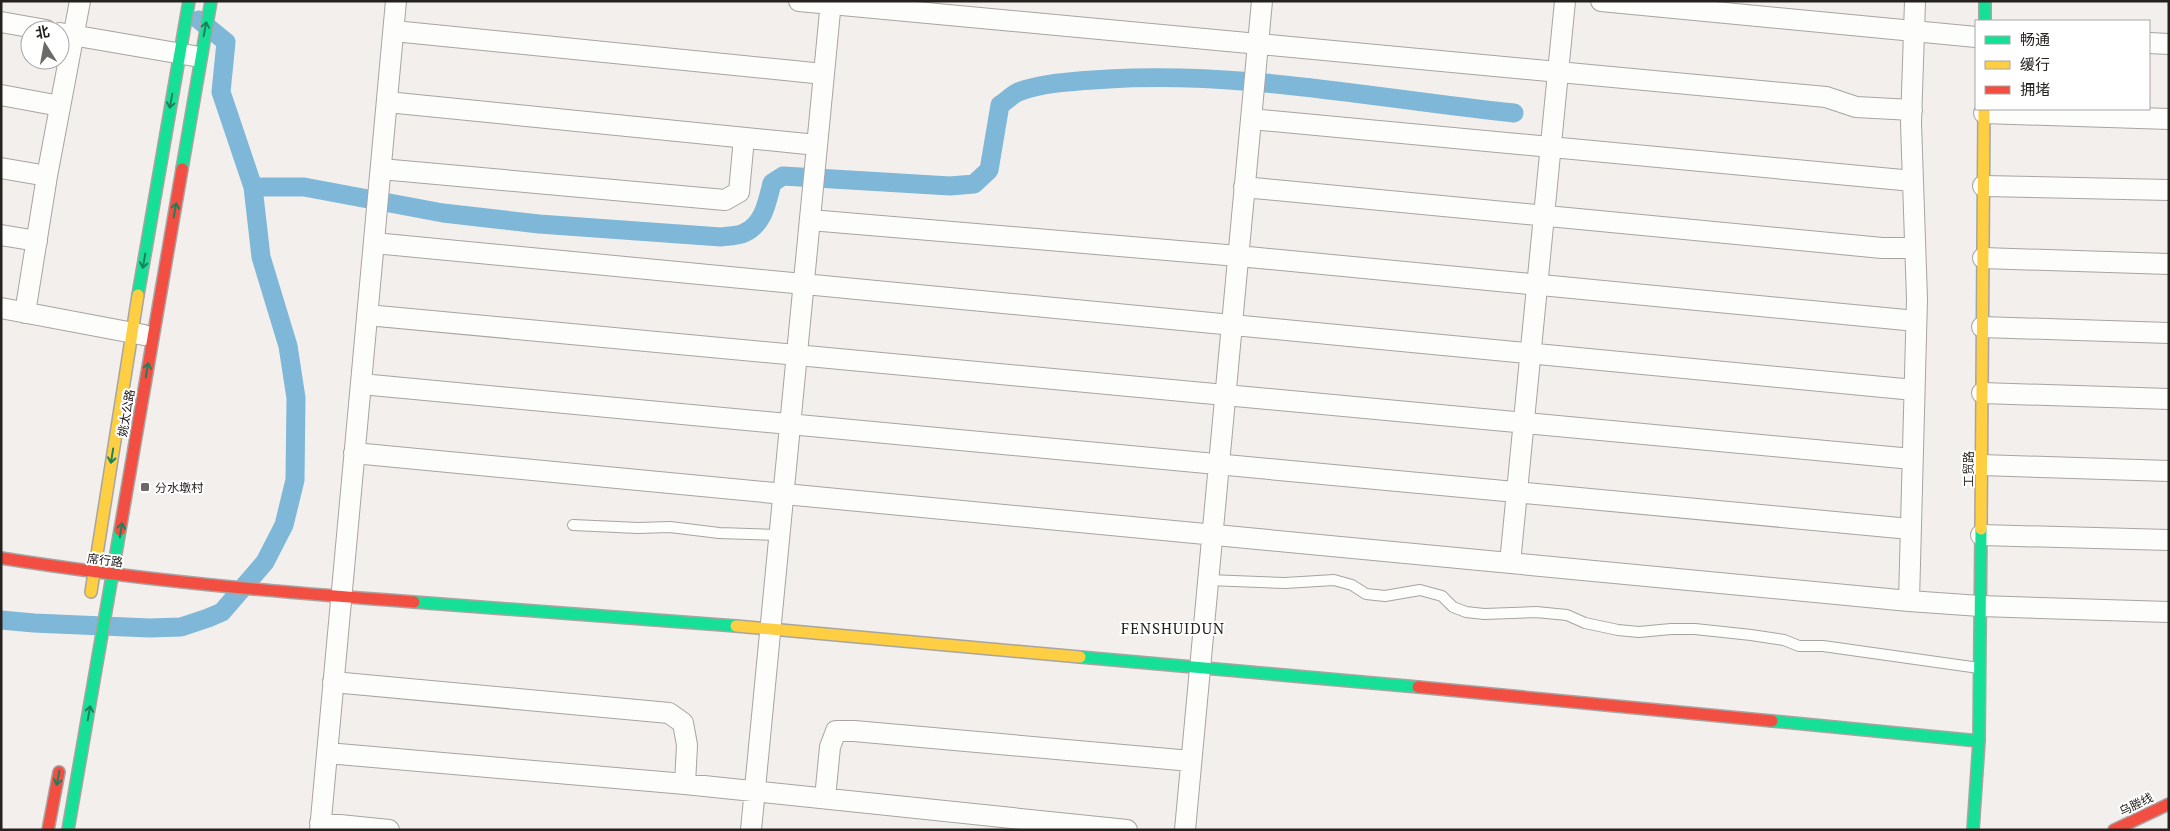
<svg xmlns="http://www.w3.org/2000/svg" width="2170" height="831" font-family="'PT Serif','Noto Sans SC',serif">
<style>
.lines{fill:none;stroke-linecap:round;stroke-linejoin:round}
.canal{stroke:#7eb7d8;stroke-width:19}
.lane-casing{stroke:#a7a4a2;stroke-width:12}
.street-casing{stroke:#a7a4a2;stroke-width:22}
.fast-casing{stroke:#a7a4a2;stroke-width:14}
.slow-casing{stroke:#a7a4a2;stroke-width:14}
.jam-casing{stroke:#a7a4a2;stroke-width:14}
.lane{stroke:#fdfdfc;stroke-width:10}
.street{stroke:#fdfdfc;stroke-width:20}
.fast{stroke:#16e098;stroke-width:11}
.slow{stroke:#ffcf43;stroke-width:11}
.jam{stroke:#f24e42;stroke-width:11}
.oneway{stroke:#1d805c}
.poi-dot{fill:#6c6967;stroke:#fff;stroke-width:2}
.labels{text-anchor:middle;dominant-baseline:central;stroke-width:4;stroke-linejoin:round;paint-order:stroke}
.street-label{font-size:12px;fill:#24211f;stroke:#fff}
.poi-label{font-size:12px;fill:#24211f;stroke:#fff;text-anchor:start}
.quarter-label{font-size:15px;letter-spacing:1px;fill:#24211f;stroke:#fff}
</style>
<rect width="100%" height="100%" fill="#f3efec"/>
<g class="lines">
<!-- canal -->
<path class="canal" d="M253,187H304L443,213L539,224L721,237C728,236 738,236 744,233C764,224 767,202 772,183L783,176L950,186L974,184L989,170L1000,105C1006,101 1012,95 1018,92C1045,82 1079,81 1108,79C1245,71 1378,99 1514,113
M1,620L34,623L149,628L181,627L208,618L222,612L265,562L284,525L295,480L296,398L288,346L261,257L253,187L221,92L226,42L199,20"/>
<!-- lane casing -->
<g class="lane-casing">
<path id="lane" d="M573,525L638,528L670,527L719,533L779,535
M1208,580L1285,583L1334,580L1352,585L1366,594L1385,596L1420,590L1442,596L1453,607L1466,612L1484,614L1536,612L1567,615L1585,623L1618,630L1639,632L1671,629H1695L1751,635L1784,640L1799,646H1823L1979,668"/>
</g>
<!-- street casing -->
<g class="street-casing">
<path id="street" d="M799,1L1826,97L1856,107L1912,110
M1601,1L1976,37
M1,22L46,30
M394,31L824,74
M60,33L194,56
M2149,43L2169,44
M1,95L60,106
M387,102L817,145
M1984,113L2169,119
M1251,119L1913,181
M1,168L47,176
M381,169L725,200L739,192L744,138
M1983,186L2169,190
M1244,187L1882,248H1915
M810,220L1238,256L1916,321
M1,235L37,241
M374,243L1914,390
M1983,258L2169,264
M1,308L144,335
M25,313L47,176L80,1
M367,315L1912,459
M1982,327L2169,333
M361,384L1910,529
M1982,393L2169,399
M354,453L1909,601L1980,606L2169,612
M1981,465L2169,471
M1981,535L2169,540
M1510,563L1565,1
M1909,601L1917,299L1911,123L1915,1
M333,682L669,713L683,723L687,745L685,784
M327,753L685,784L1127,830
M825,798L830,747L836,731H854L1191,761
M320,823L389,830
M320,830L396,1
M751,830L831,1
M1185,830L1262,1"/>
</g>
<!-- fast casing -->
<g class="fast-casing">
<path id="fast" d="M1985,1V21
M182,169L211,1
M138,295L189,1
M414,602L736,626
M1080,657L1418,687
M1772,721L1979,741
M68,830L120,530
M1973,830L1979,741L1981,529"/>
</g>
<!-- slow casing -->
<g class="slow-casing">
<path id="slow" d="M1981,529L1984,109
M91,592L138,295
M736,626L1080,657"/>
</g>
<!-- jam casing -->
<g class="jam-casing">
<path id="jam" d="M120,530L182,169
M1,558C138,580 275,592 414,602
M1418,687L1772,721
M48,830L59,772
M2114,830L2169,804"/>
</g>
<!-- lane -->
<use href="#lane" class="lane"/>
<!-- street -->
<use href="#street" class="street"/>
<!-- fast -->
<use href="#fast" class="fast"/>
<!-- slow -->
<use href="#slow" class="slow"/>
<!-- jam -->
<use href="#jam" class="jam"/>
</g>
<!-- one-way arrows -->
<defs><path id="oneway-shaft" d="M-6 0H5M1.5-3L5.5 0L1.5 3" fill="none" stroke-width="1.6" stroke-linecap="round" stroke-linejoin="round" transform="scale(1.25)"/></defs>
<g class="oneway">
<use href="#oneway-shaft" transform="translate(205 29) rotate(-79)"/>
<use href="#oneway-shaft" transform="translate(171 101) rotate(100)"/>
<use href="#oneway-shaft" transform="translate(175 210) rotate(-80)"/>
<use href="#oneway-shaft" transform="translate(144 261) rotate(100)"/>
<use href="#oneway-shaft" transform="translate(147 370) rotate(-80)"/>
<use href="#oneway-shaft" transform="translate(112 456) rotate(99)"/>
<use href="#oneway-shaft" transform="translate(121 530) rotate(-81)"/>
<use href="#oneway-shaft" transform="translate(89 713) rotate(-80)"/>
<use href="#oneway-shaft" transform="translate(58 778) rotate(101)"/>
</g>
<!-- markers -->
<rect class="poi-dot" x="140" y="482" width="10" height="10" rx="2.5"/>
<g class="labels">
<!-- street labels -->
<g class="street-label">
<text transform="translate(126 413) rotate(-80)">姚太公路</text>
<text transform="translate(1968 469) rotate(-90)">工贸路</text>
<text transform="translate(105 560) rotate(7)">席行路</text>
<text transform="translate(2136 804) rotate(-26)">乌塍线</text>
</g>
<!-- poi labels -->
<g class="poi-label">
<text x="155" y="487">分水墩村</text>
</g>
<!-- quarter labels -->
<g class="quarter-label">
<text x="1173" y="628">FENSHUIDUN</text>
</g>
</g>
<!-- border -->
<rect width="2170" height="831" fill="none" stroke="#24211f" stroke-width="5"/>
<!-- legend -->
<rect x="1975" y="20" width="175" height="90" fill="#ffffff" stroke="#a7a6a5"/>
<rect x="1985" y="36" width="25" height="8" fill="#16e098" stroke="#a7a6a5"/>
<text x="2020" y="45" font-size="15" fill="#24211f">畅通</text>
<rect x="1985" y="61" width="25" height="8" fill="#ffcf43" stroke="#a7a6a5"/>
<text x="2020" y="70" font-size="15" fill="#24211f">缓行</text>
<rect x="1985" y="86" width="25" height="8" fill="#f24e42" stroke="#a7a6a5"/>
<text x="2020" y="95" font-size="15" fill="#24211f">拥堵</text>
<!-- north arrow -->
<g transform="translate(45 45) rotate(349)"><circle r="24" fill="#ffffff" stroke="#a7a6a5"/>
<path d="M0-4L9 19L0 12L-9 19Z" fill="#6c6967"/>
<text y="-8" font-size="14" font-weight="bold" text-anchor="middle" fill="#24211f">北</text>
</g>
</svg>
